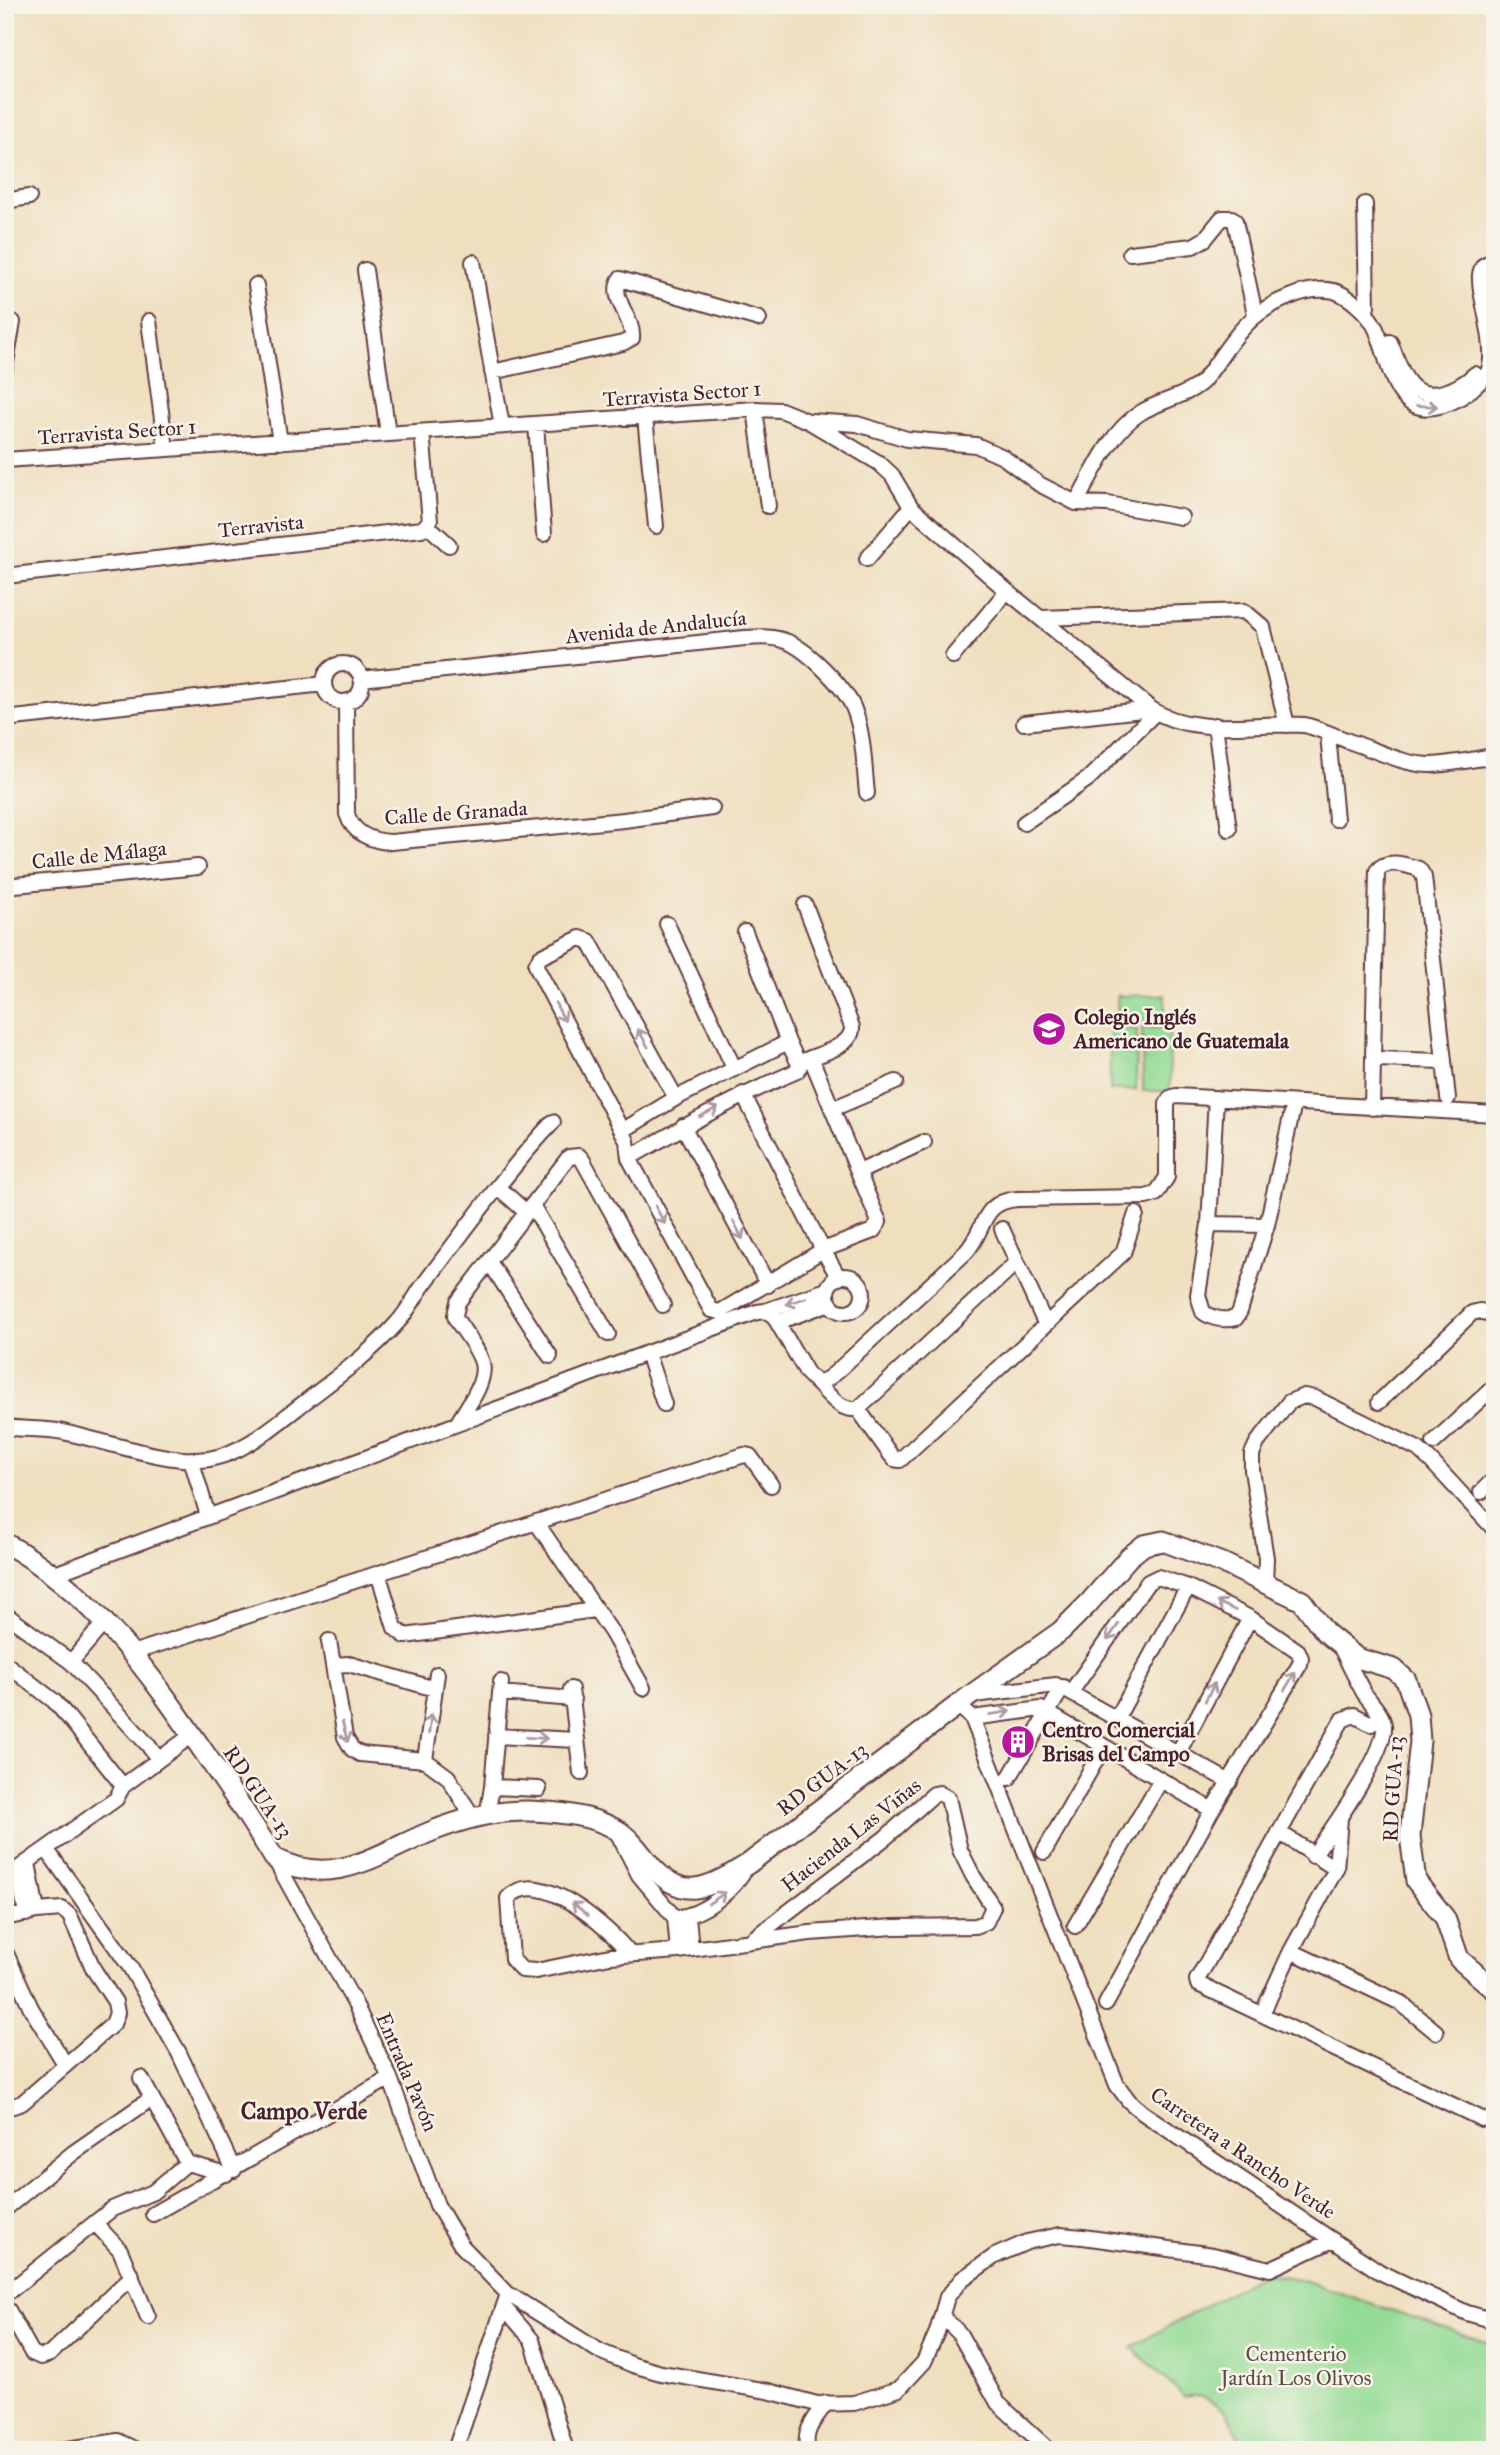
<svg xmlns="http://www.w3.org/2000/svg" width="1500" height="2455" font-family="'IM FELL Great Primer',serif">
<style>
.green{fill:#94db95;stroke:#6f7d60;stroke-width:2}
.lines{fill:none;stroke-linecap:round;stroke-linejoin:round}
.minor-casing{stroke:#633c41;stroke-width:18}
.major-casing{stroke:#633c41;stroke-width:23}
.minor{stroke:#fff;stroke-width:14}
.major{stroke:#fff;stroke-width:19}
.oneway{stroke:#ae9aa0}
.labels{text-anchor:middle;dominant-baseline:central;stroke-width:5;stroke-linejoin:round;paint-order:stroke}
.street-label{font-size:21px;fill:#4a1f2b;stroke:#f7f3e8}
.poi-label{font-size:21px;font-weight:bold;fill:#4a1f2b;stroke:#f7f3e8;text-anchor:start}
.park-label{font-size:21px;fill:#5c4e46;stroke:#f7f3e8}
.neighbourhood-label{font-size:23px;font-weight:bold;fill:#4a1f2b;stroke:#f7f3e8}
</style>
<rect width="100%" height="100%" fill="#f7f3e8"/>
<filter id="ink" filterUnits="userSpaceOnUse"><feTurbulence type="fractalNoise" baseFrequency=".0143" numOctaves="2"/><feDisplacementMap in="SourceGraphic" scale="14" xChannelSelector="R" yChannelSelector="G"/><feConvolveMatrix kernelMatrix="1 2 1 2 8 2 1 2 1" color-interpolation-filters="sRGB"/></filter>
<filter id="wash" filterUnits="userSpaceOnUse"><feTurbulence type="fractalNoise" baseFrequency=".00686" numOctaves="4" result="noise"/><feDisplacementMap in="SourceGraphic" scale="28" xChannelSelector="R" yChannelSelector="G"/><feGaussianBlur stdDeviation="1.57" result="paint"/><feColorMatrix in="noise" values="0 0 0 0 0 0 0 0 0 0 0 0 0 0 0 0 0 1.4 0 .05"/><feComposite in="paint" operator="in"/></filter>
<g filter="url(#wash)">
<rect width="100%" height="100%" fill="#efdfbf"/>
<!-- green -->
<path class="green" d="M1165,995V1020L1118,1021L1117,996Z
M1142,1028H1169L1170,1091H1143Z
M1110,1029H1137L1136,1090H1110Z
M1264,2273L1299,2279L1495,2345V2450H1247C1240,2441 1237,2430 1231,2420C1221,2405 1202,2392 1184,2397L1132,2347Z"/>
</g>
<g filter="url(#ink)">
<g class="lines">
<!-- minor casing -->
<g class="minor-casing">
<path id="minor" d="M5,201L29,197
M1365,204L1367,307
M1130,253L1193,246L1205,239L1222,218H1232L1235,221L1255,314
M473,262L502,426
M365,270L388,434
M256,285L280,442
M149,321L166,449
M1390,342C1396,356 1400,372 1409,383C1426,405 1459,389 1475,374
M5,368L13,322
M492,372L623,343L632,338C634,318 609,298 620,279L759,319
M755,409L768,506
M645,417L656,526
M811,421L857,424L907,439L976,445L1003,457L1039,484L1076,503L1108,504L1181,517
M536,424L544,534
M5,460L755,409L781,410L808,421L879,463L892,475L911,507L1007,591L1151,709C1196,738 1254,721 1304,725C1313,726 1342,739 1354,743C1378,751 1405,765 1431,765C1452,764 1474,759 1495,756
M1076,503C1093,473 1110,432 1140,413C1160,400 1184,398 1202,382C1210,373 1217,362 1224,352C1244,324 1259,308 1292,296C1306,290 1319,288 1334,291C1348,295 1367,312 1374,325C1389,351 1390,415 1434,407C1448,405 1461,398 1472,389C1476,385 1484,379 1487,374C1498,355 1484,311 1481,290C1480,280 1478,273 1484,265L1495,260
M427,525L449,545
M867,559L911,507
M5,576L422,529L430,521L422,432
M1041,618L1244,611L1263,627L1287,725
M953,656L1007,591
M324 683a19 19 0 1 1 38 0a19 19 0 1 1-38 0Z
M361,679L745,638C760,637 774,636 788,642C809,651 848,690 855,712C864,737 864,767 867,793
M346,702L347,814C353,834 372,841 391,842L624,820L712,808
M5,719L324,684
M1024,723L1151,709
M1215,725L1229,829
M1328,735L1336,819
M1024,823L1088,779L1156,712
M5,886L198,867
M667,924L734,1068
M745,932L788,1042
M1374,1059L1444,1061
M803,1061C818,1054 853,1047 852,1027L805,905
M743,1094L823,1250L839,1278
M676,1098L589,941L580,938L540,957L536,965L538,970L622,1131L627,1141L629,1158L711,1310L720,1312L823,1250L873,1231L879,1222L811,1058
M1216,1098L1209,1224L1198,1295L1203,1312C1212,1319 1225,1321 1236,1318L1240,1311L1267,1225L1294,1103
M1372,1108L1377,871C1386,858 1406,865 1419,869L1424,877L1448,1098
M832,1109L896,1082
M683,1126L768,1285
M622,1131L676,1098L788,1042L800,1066L797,1071C738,1096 684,1126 629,1158
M859,1172L924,1142
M498,1187L526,1212
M532,1205L608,1334
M1209,1224L1267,1225
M1002,1229L1045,1323
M490,1263L550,1356
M827 1294a18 18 0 1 1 36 0a18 18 0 1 1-36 0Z
M765,1311L827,1290
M778,1322L830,1303
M647,1353L664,1404
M819,1385C830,1396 840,1411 858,1409L1017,1262
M1379,1402L1472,1313L1480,1311L1495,1316
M858,1409L890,1454L894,1459L900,1460L1123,1253L1136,1214
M457,1424C466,1408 487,1382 482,1363C478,1348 464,1332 456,1319L455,1315L458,1302L569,1157L579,1156L582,1159L663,1305
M5,1427C24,1430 44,1428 63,1432C102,1440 172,1465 209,1459C243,1453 270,1429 296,1409C330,1382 368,1356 397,1323C409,1310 416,1294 427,1280C468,1226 507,1171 553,1122
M1434,1442L1495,1386
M191,1459L208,1516
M1481,1492L1495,1478
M536,1522L612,1633L643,1688
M378,1573L395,1628L405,1636L595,1610
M52,1575L757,1312L765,1311L773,1315L807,1373L819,1385L834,1374L966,1252C986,1230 980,1202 1017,1199L1146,1197L1156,1194L1167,1177V1104L1170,1098L1176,1096L1495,1114
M1265,1584L1266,1558L1252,1470V1454L1257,1443L1289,1402L1304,1396L1315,1398L1418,1449L1431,1461L1495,1530
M5,1614L71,1662L148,1745L158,1759
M329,1641L345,1737L352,1749L360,1754L425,1760L448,1777L474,1819
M132,1653L744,1455L750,1456L771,1485
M71,1662L105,1622
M5,1663L54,1701L68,1717L123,1786
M333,1665L349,1664L435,1689
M571,1689L581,1773
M1071,1692L1148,1582L1158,1577L1188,1587L1250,1618L1298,1651L1301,1658L1300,1664L1212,1810L1106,2004
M500,1693L573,1699
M974,1695L1056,1685L1230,1782
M958,1705L972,1718L1117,2085L1129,2101L1143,2113L1380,2272L1467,2313L1495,2321
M1380,1717L1371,1724L1354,1715L1342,1720L1197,1980L1198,1984L1482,2119
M972,1718L1041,1709L1212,1810
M1117,1718L1188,1587
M496,1736L577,1740
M1178,1753L1250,1618
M425,1760L437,1674
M1009,1778L1063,1687
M492,1787L539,1789
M487,1816L492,1787L501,1682
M1279,1832L1336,1869
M618,1834L639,1875L675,1918L678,1951
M47,1850L130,1967L179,2053L234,2170
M1044,1852L1104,1746
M1313,1856C1330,1832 1387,1752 1384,1725C1382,1713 1370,1702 1364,1693C1356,1679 1349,1664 1342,1650
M274,1858L355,2004L390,2078L437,2205L461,2245L508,2294L599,2351L633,2365L661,2373L768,2391L817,2404L854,2403L899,2389L924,2362L937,2332L947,2297L962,2279L995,2256L1027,2242L1060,2235L1083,2237L1213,2255L1270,2269L1333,2240
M28,1863L37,1911
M18,1869L26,1914
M5,1878L116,1799L123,1786L192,1735
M688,1917L691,1949
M5,1918L37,1911L62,1909L70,1916L94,1970L115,2002L117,2013L113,2024L22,2103L13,2106L5,2105
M675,1918C704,1915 734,1891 747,1865
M1075,1926L1161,1780
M5,1951L31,2008L65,2064
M1291,1951L1401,2003L1436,2032
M630,1954C610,1929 539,1864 508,1898L512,1959L522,1970L536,1971L610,1956L678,1951L810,1933L894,1927L976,1926L986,1922L993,1907L973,1876L960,1850L948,1798L939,1793L934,1794L885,1838L750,1941
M1262,2014L1291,1951L1336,1869L1340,1818
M141,2078L187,2163L226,2174
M5,2209L73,2153L152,2098
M153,2214L390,2078
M95,2223L120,2250L148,2317
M10,2291L112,2209L153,2192L187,2163
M504,2307L532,2340L566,2450
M8,2310L32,2353L41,2357L50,2354L132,2276
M942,2316L959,2333L998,2403L1049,2450
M62,2450L118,2441L136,2450
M455,2450L508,2294
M808,2450C802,2431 816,2418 826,2403"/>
</g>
<!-- major casing -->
<g class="major-casing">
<path id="major" d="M5,1543C93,1591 151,1675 206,1755C229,1789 253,1823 274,1858C333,1889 377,1854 430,1832C460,1820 496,1810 529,1811C558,1812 592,1815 617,1830C629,1837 638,1850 647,1861C682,1904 707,1889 748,1864L971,1695L1061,1631L1088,1604L1129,1557L1144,1545L1163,1541L1227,1565L1302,1601L1325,1632L1357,1658L1394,1669L1406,1680L1418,1715L1420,1741L1410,1836L1416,1881L1445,1918L1459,1959L1495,1990"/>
</g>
<!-- minor -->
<use href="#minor" class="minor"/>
<!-- major -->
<use href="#major" class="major"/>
</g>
<!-- one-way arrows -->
<defs><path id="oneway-shaft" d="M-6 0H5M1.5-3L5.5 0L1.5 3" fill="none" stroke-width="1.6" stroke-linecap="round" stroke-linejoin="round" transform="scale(1.75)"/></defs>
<g class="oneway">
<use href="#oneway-shaft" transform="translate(1427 406) rotate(2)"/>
<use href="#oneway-shaft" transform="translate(560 1012) rotate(62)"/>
<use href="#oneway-shaft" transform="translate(643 1038) rotate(-119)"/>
<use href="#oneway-shaft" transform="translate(709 1112) rotate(-28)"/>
<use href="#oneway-shaft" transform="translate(660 1215) rotate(62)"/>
<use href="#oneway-shaft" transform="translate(738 1230) rotate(62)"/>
<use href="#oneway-shaft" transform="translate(796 1301) rotate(162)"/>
<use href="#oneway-shaft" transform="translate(1226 1606) rotate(-154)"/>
<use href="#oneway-shaft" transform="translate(1113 1632) rotate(125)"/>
<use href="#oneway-shaft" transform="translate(1290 1681) rotate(-59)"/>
<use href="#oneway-shaft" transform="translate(1210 1692) rotate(-62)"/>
<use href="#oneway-shaft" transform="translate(1000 1713) rotate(-9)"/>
<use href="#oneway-shaft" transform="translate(430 1724) rotate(-82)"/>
<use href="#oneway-shaft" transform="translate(345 1732) rotate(75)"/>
<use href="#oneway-shaft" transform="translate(537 1738) rotate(3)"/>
<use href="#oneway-shaft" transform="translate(717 1898) rotate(-34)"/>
<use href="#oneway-shaft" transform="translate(580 1909) rotate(-140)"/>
</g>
</g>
<!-- icons -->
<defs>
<g id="school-disc" transform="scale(1.75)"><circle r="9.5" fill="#b5179e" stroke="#f7f3e8"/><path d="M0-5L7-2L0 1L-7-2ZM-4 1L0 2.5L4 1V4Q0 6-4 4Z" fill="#fff"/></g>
<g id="building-disc" transform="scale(1.75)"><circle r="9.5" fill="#b5179e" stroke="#f7f3e8"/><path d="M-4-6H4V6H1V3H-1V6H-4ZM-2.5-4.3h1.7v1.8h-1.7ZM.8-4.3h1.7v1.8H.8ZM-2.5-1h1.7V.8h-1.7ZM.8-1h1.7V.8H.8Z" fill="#fff"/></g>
</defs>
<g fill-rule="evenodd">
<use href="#school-disc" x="1049" y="1029"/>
<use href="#building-disc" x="1018" y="1742"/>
</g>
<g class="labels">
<!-- street labels -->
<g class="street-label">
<text transform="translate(682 394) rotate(-4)">Terravista Sector 1</text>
<text transform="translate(117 432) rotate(-4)">Terravista Sector 1</text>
<text transform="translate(261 526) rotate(-6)">Terravista</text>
<text transform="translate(656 627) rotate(-6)">Avenida de Andalucía</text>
<text transform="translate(456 813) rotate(-4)">Calle de Granada</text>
<text transform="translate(99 855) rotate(-6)">Calle de Málaga</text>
<text transform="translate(822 1779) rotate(-37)">RD GUA-13</text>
<text transform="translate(1393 1789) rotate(-87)">RD GUA-13</text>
<text transform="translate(258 1792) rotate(56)">RD GUA-13</text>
<text transform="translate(851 1835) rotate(-38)">Hacienda Las Viñas</text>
<text transform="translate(407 2072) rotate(67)">Entrada Pavón</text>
<text transform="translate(1243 2153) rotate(34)">Carretera a Rancho Verde</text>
</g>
<!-- poi labels -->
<g class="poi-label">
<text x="1074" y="1017">Colegio Inglés<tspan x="1074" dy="24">Americano de Guatemala</tspan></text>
<text x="1042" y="1730">Centro Comercial<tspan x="1042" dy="24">Brisas del Campo</tspan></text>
</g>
<!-- park labels -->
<g class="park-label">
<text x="1296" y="2354">Cementerio<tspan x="1296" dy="24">Jardín Los Olivos</tspan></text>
</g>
<!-- neighbourhood labels -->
<g class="neighbourhood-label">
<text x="304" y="2111">Campo Verde</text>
</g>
</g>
<!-- margin -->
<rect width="1500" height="2455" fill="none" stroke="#f7f3e8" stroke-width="28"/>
</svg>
